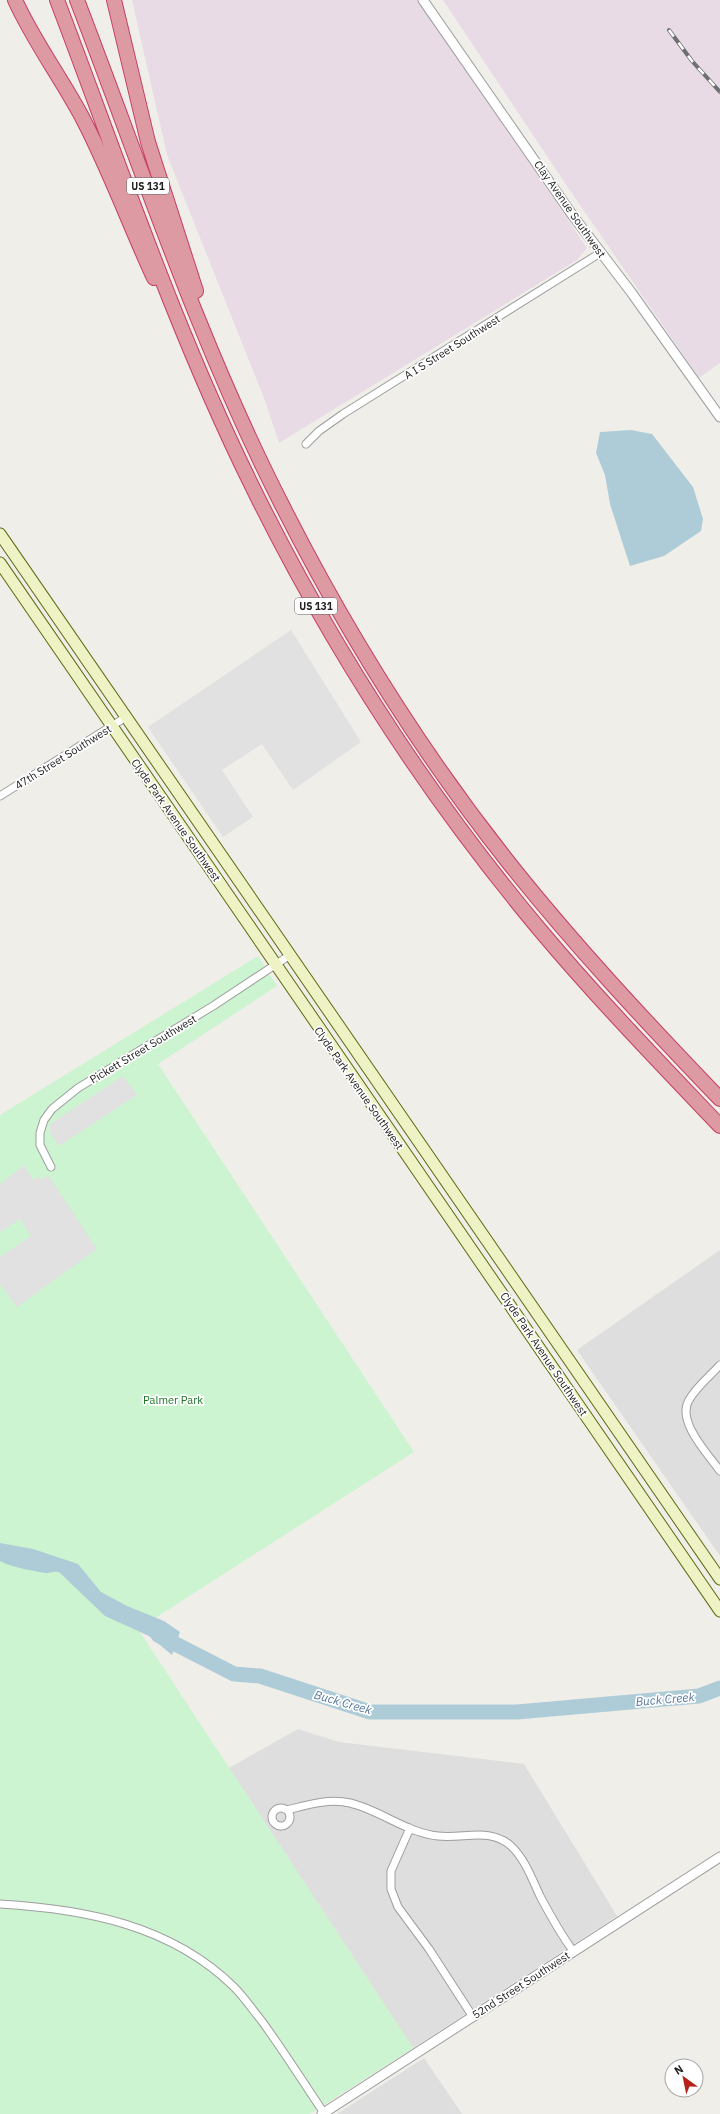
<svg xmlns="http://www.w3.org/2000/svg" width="720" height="2114" font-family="'IBM Plex Sans',sans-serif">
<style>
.residential{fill:#dedede}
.industrial{fill:#e8dbe5}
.park{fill:#ccf4d1}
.parking{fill:#e1e1e1}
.water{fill:#aeccd8}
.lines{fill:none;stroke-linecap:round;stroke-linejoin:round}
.river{stroke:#aeccd8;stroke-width:15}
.minor-casing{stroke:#9e9e9e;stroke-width:9}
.tertiary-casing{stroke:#9e9e9e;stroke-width:11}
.secondary-casing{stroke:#5e6c13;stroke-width:13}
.motorway-casing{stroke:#c63d66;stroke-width:16}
.minor{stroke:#fff;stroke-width:7}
.tertiary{stroke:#fff;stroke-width:9}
.secondary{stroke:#eef2c4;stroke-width:11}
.motorway{stroke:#dd9aa3;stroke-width:14}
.rail-casing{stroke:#6f6f6f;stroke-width:4}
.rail{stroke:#fff;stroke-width:2.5;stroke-dasharray:8;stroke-linecap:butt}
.labels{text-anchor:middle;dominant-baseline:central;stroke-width:3.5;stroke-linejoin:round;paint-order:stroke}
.shield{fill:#fff;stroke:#646464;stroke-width:1}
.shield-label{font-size:10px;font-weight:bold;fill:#212121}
.street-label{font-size:11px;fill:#212121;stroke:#fff}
.park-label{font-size:11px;fill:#1a7326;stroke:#fff}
.water-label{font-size:12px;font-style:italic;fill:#54769e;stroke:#fff}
</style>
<rect width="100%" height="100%" fill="#f0eee8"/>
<!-- residential -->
<path class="residential" d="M720,1250V1556L577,1350Z
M298,1729L339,1742L524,1764L617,1916L413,2048L229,1768Z
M424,2058L462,2114H337Z"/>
<!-- industrial -->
<path class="industrial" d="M132,0H419L587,248L577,260L279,443L264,398L167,155Z
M443,0H720V363L699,378L569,189Z"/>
<!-- park -->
<path class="park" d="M258,956L277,986L158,1064L414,1452L138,1629L413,2048L310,2114H0V1115Z"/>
<!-- parking -->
<path class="parking" d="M291,630L361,742L293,790L262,744L222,770L253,817L223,837L148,727Z
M123,1076L137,1095L59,1146L50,1133V1124Z
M24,1165L33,1180L39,1176L42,1180L48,1175L97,1249L17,1307L0,1284V1257L31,1236L20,1219L0,1232V1184Z"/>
<!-- water -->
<path class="water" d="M631,430L652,434L693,487L703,519L701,531L664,556L630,566L610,504L605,475L596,453L600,432Z
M0,1543L33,1549L78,1564L101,1592L127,1606L164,1621L180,1632L172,1655L149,1636L105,1616L60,1573C54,1570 50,1574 45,1573C29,1570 14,1568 0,1561Z"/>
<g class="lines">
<!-- river -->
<path class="river" d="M158,1635L234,1674L260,1676L370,1712H517L699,1696L720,1688"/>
<!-- minor casing -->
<g class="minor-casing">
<path id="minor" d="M306,444L319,431L343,414L600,253
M0,796L126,717
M51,1167L40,1145V1133L44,1120L52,1109L78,1088L213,1006L290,955
M720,1365C710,1376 696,1387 689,1400C676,1421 708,1454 720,1471
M272 1817a9 9 0 1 1 18 0a9 9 0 1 1-18 0Z
M287,1810C307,1805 329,1798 350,1803C380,1810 407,1833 438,1836C464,1839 490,1827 511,1846C525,1859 532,1879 540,1896C550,1915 560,1933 573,1951
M410,1828L391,1871V1889L398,1907L429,1949L473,2017
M0,1904C85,1909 171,1925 234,1987C244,1997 252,2009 261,2020C283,2050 303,2082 324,2113"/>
</g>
<!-- tertiary casing -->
<g class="tertiary-casing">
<path id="tertiary" d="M423,0L573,216L631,292L720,417
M322,2114L720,1857"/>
</g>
<!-- secondary casing -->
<g class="secondary-casing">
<path id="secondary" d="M0,534L720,1579
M0,563L720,1611"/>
</g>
<!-- motorway casing -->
<g class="motorway-casing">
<path id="motorway" d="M15,0C34,42 62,79 83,119C110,171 130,226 154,278
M57,0C119,163 175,330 252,486C330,645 427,795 540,930C597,998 659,1062 720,1126
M77,0C142,169 199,342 281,503C345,630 421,752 509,863C575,946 647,1023 720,1099
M114,0L148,142L196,291"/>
</g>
<!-- minor -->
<use href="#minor" class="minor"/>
<!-- tertiary -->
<use href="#tertiary" class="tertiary"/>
<!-- secondary -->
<use href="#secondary" class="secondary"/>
<!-- motorway -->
<use href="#motorway" class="motorway"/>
<!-- rail casing -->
<g class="rail-casing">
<path id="rail" d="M669,30L692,61L720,92"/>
</g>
<!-- rail -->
<use href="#rail" class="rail"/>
</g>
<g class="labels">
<!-- shield labels -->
<g class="shield">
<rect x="127" y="178" width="42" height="16" rx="3"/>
<rect x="295" y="598" width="42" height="16" rx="3"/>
</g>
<g class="shield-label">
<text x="148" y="186">US 131</text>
<text x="316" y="606">US 131</text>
</g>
<!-- street labels -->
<g class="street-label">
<text transform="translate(570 209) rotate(55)">Clay Avenue Southwest</text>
<text transform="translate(452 347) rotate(-32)">A I S Street Southwest</text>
<text transform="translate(63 757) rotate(-32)">47th Street Southwest</text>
<text transform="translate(176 820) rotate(55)">Clyde Park Avenue Southwest</text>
<text transform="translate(143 1049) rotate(-31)">Pickett Street Southwest</text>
<text transform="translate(359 1088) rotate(55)">Clyde Park Avenue Southwest</text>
<text transform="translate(544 1354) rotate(56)">Clyde Park Avenue Southwest</text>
<text transform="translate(521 1985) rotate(-33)">52nd Street Southwest</text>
</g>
<!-- park labels -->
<g class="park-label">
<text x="173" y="1400">Palmer Park</text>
</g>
<!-- water labels -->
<g class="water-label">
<text transform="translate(665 1699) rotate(-5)">Buck Creek</text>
<text transform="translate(343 1702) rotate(16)">Buck Creek</text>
</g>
</g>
<!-- north arrow -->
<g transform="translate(684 2078) rotate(327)"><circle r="19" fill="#ffffff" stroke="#a6a6a6"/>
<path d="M0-3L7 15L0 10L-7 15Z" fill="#b82119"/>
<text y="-6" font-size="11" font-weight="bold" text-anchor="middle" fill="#212121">N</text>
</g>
</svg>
